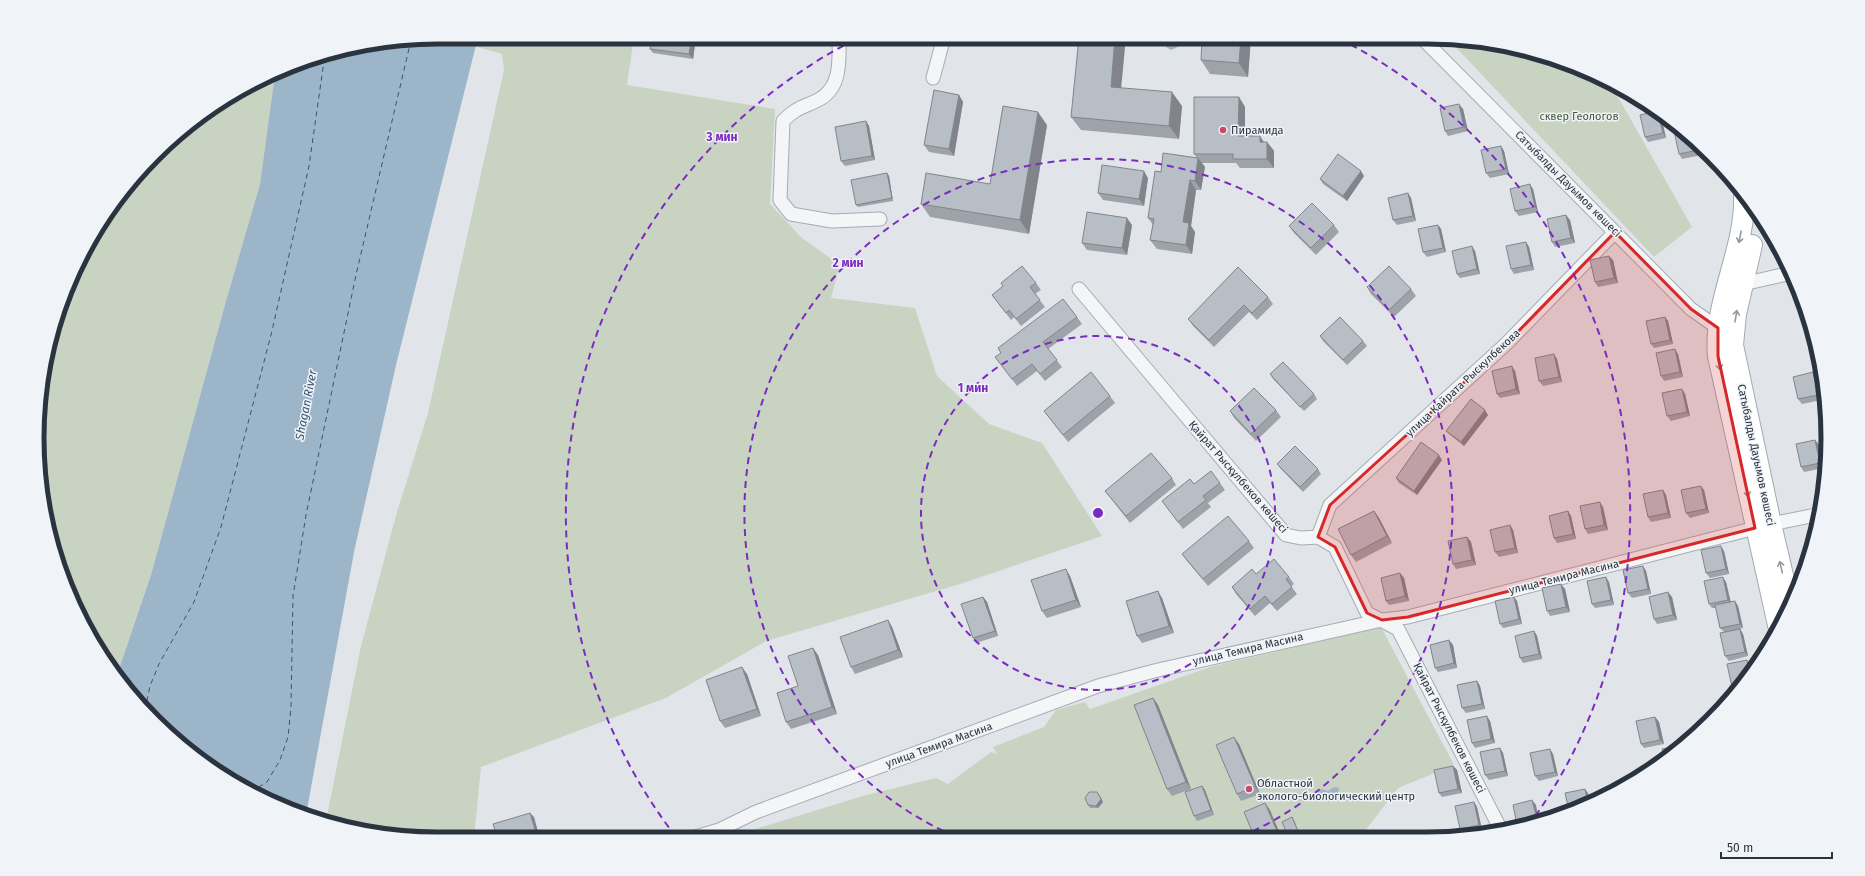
<svg xmlns="http://www.w3.org/2000/svg" width="1865" height="876" font-family="'Fira Sans',sans-serif">
<style>
.green{fill:#c8d3c2}
.water{fill:#9db5c8}
.lines{fill:none;stroke-linecap:round;stroke-linejoin:round}
.ferry{stroke:#355673;stroke-width:1;stroke-dasharray:5 4;stroke-linecap:butt}
.street-casing{stroke:#a6acb3;stroke-width:15}
.primary-casing{stroke:#a0aab4;stroke-width:22}
.street{stroke:#f3f5f7;stroke-width:13}
.primary{stroke:#fff;stroke-width:20}
.wall{fill:#9ea3aa}
.shaded-wall{fill:#81858b}
.building{fill:#b8bec6;stroke:#81858b}
.oneway{stroke:#949aa0}
.marked{fill:#d62828;fill-opacity:0.2;stroke:#d62828;stroke-width:3;stroke-linejoin:round}
.ring{fill:none;stroke:#7b2cbf;stroke-width:2;stroke-dasharray:7 5}
.poi-dot{fill:#ca4a68;stroke:#f0f3f7;stroke-width:1.5}
.labels{text-anchor:middle;dominant-baseline:central;stroke-width:3;stroke-linejoin:round;paint-order:stroke}
.park-label{font-size:11px;fill:#415b37;stroke:#f0f3f7}
.poi-label{font-size:11px;fill:#2a3440;stroke:#f0f3f7;text-anchor:start}
.street-label{font-size:11px;fill:#2a3440;stroke:#f0f3f7}
.water-label{font-size:12px;font-style:italic;fill:#355673;stroke:#f0f3f7}
.rim{fill:none;stroke:#2a3440;stroke-width:5}
.centre{fill:#7b2cbf;stroke:#f0f3f7;stroke-width:2}
.ring-label{font-size:12px;text-anchor:middle;font-weight:bold;fill:#7b2cbf;stroke:#f0f3f7;stroke-width:3;stroke-linejoin:round;paint-order:stroke}
</style>
<rect width="100%" height="100%" fill="#e1e5e9"/>
<!-- green -->
<path class="green" d="M478,37H634L627,85L775,109L770,204L802,238L840,265L831,298L915,308L937,376L989,424L1042,443L1102,536L960,584L766,641L666,698L481,767L474,839H438L360,831L326,821L361,646L397,512L428,413L504,70L502,54L477,47Z
M1448,39L1505,45L1580,67L1610,83L1692,227L1654,257Z
M275,74L260,184L226,301L151,575L117,675L91,638L58,567L40,491L37,438L45,360L58,309L91,238L136,174L174,136L237,91Z
M1381,627L1454,765L1398,788L1361,836L726,838L866,795L936,778L948,784L991,752L997,754L993,747L1044,727L1056,710L1085,702L1090,709L1210,667Z"/>
<!-- water -->
<path class="water" d="M438,37H478L396,365L354,552L306,815C245,797 178,751 137,702C129,694 123,684 117,675L151,575L226,301L260,184L275,74L309,58L360,45Z
M1164,37H1180V46L1171,50L1163,45Z
M1334,787L1339,788L1338,793L1320,801L1317,798L1316,793L1321,789L1328,791Z"/>
<g class="lines">
<!-- ferry -->
<path class="ferry" d="M145,710L150,686L159,664L194,602L221,527L272,331L309,166L325,54
M251,792L267,782L280,760L288,737L291,707L293,596L306,515L356,275L411,40"/>
<!-- street casing -->
<g class="street-casing">
<path id="street" d="M839,37C839,59 842,86 820,99C805,107 796,107 783,121L780,200L791,214L832,221L880,219
M1421,37L1691,309L1718,328
M933,78L944,37
M1738,284H1743L1791,273
M1079,289L1286,535L1301,538L1318,537L1335,547L1367,613L1398,629L1501,830
M1318,537L1330,505L1506,344L1615,232
M692,838L719,830L756,812L1098,686L1158,670L1382,620L1408,617L1771,524L1821,514"/>
</g>
<!-- primary casing -->
<g class="primary-casing">
<path id="primary" d="M1744,195C1746,250 1713,301 1718,356L1778,625
M1752,245L1736,314L1733,345L1771,524L1790,605"/>
</g>
<!-- street -->
<use href="#street" class="street"/>
<!-- primary -->
<use href="#primary" class="primary"/>
</g>
<!-- wall -->
<path class="wall" d="M696,37L693,59L653,53L650,49Z
M1251,37L1248,77L1210,74L1201,60Z
M1121,88L1182,106L1179,139L1081,130L1071,117Z
M959,95L963,102L954,156L929,152L924,145Z
M1239,97L1245,107V136H1260L1264,142H1267L1274,151V168H1240L1236,163H1202L1205,167L1201,190H1196L1191,226L1195,232L1192,254L1157,249L1150,240L1153,225L1148,218L1161,172L1197,158L1194,154Z
M1463,109L1468,131L1448,136L1445,131Z
M1661,116L1666,138L1648,142L1645,137Z
M866,121L869,126L875,160L845,166L841,161Z
M1047,125L1029,234L930,217L921,204L990,184Z
M1700,145L1702,155L1682,159L1679,154Z
M1501,146L1504,151L1509,174L1490,178L1486,173Z
M887,173L889,176L893,201L858,207L856,205Z
M1364,176L1347,201L1323,184L1320,179Z
M1148,178L1144,206L1103,200L1098,193Z
M1533,189L1538,212L1519,216L1515,211Z
M1408,193L1411,198L1416,221L1397,225L1393,220Z
M1570,220L1575,243L1555,247L1552,242Z
M1132,225L1127,255L1087,250L1082,243Z
M1334,225L1339,232L1316,255L1294,233L1289,226Z
M1438,225L1441,229L1446,252L1427,257L1423,252Z
M1526,242L1529,247L1534,270L1514,274L1511,269Z
M1475,251L1480,274L1460,278L1457,274Z
M1613,260L1618,283L1598,287L1595,282Z
M1001,283H1036L1041,290L1035,294L1045,307L1021,326L1014,317L1011,320L992,295L1003,286Z
M1367,287L1411,289L1416,296L1394,317L1371,294Z
M1268,297L1273,304L1257,320L1249,312L1214,347L1193,326L1188,319Z
M1077,317L1082,324L1048,349L1062,367L1045,381L1037,371L1017,386L995,357Z
M1665,317L1668,321L1673,344L1654,348L1651,344Z
M1320,336L1363,341L1367,346L1347,365L1323,341Z
M1678,354L1683,377L1664,381L1661,376Z
M1557,359L1562,382L1543,386L1539,381Z
M1515,371L1520,394L1500,398L1497,394Z
M1270,374L1314,394L1317,399L1304,411L1273,379Z
M1816,377L1821,400L1802,404L1798,399Z
M1682,389L1685,394L1690,416L1671,421L1667,416Z
M1110,396L1115,403L1068,442L1044,411Z
M1276,410L1281,417L1256,441L1234,418L1230,411Z
M1488,415L1464,446L1450,435L1446,431Z
M1815,440L1819,445L1824,468L1804,472L1801,467Z
M1442,460L1417,495L1399,483L1396,478Z
M1277,464L1318,469L1321,474L1303,492L1280,468Z
M1172,478L1176,485L1130,523L1105,491Z
M1220,483L1225,490L1208,503L1211,507L1183,529L1162,501L1194,484Z
M1663,490L1666,495L1671,518L1651,522L1648,517Z
M1704,490L1709,513L1690,518L1686,513Z
M1603,507L1608,530L1588,534L1585,529Z
M1374,511L1379,518L1392,543L1356,562L1351,555Z
M1568,511L1571,516L1576,539L1557,543L1554,538Z
M1510,525L1513,530L1518,553L1499,557L1495,552Z
M1467,537L1471,542L1476,565L1456,569L1453,564Z
M1249,541L1254,548L1208,586L1187,561L1182,554Z
M1724,551L1729,574L1710,578L1706,573Z
M1643,566L1646,571L1651,594L1632,598L1628,593Z
M1400,573L1404,578L1409,601L1389,605L1386,601Z
M1256,574L1289,577L1294,584L1291,586L1297,594L1277,611L1270,603L1255,616L1236,594L1232,587Z
M1070,576L1081,607L1047,618L1042,611Z
M1609,582L1614,605L1595,608L1592,604Z
M1726,582L1731,602L1738,606L1743,628L1740,629L1743,634L1748,656L1729,661L1725,656L1724,632L1720,628L1716,608H1712L1709,604Z
M1565,589L1570,612L1550,616L1547,611Z
M983,597L987,602L998,636L976,643L973,638Z
M1514,597L1517,601L1522,624L1503,628L1500,624Z
M1672,597L1677,620L1657,624L1654,619Z
M1162,598L1174,633L1142,643L1137,636Z
M888,620L892,627L903,657L855,674L851,667Z
M1534,631L1537,636L1542,659L1523,663L1520,658Z
M1449,640L1453,645L1457,668L1438,672L1435,668Z
M818,655L837,714L791,729L786,722L798,686Z
M1750,664L1751,671L1745,682L1733,694L1735,691L1732,687Z
M747,674L761,716L725,728L720,721Z
M1477,681L1480,686L1485,709L1466,713L1462,708Z
M1153,698L1158,705L1191,789L1172,796L1167,789Z
M1655,717L1659,722L1664,744L1644,748L1641,744Z
M1490,721L1495,743L1475,748L1472,743Z
M1239,744L1260,794L1241,801L1237,794Z
M1500,748L1503,753L1508,776L1489,780L1485,775Z
M1553,754L1558,776L1539,781L1535,776Z
M1453,766L1457,770L1462,793L1442,797L1439,793Z
M1202,786L1205,790L1214,815L1197,821L1194,816Z
M1099,794L1103,802L1098,808H1090L1088,805Z
M1474,802L1477,807L1482,830L1463,834L1460,829Z"/>
<!-- shaded-wall -->
<path class="shaded-wall" d="M692,37H696L693,59L689,54Z
M1115,37H1126L1120,100L1111,87Z
M1241,37H1251L1248,77L1239,63Z
M1172,92L1182,106L1179,139L1169,126Z
M959,95L963,102L954,156L949,149Z
M1239,97L1245,107V146L1238,136Z
M1459,104L1463,109L1468,131L1464,127Z
M1657,111L1661,116L1666,138L1663,133Z
M1038,112L1047,125L1029,234L1020,220Z
M866,121L869,126L875,160L872,156Z
M1260,136L1266,146L1260,142Z
M1267,142L1274,151V168L1267,159Z
M1697,143L1700,145L1702,155L1698,150Z
M1501,146L1504,151L1509,174L1506,169Z
M1198,158L1205,167L1201,190L1195,181Z
M1144,171L1148,178L1144,206L1139,199Z
M1361,171L1364,176L1347,201L1343,196Z
M887,173L889,176L893,201L892,198Z
M1190,180L1196,190L1191,226L1195,232L1192,254L1186,245L1183,222Z
M1530,184L1533,189L1538,212L1535,207Z
M1408,193L1411,198L1416,221L1413,216Z
M1566,215L1570,220L1575,243L1571,238Z
M1127,218L1132,225L1127,255L1122,248Z
M1438,225L1441,229L1446,252L1443,248Z
M1526,242L1529,247L1534,270L1531,265Z
M1472,246L1475,251L1480,274L1477,269Z
M1609,256L1613,260L1618,283L1614,278Z
M1665,317L1668,321L1673,344L1670,340Z
M1675,349L1678,354L1683,377L1680,372Z
M1554,354L1557,359L1562,382L1559,377Z
M1512,366L1515,371L1520,394L1516,389Z
M1813,372L1816,377L1821,400L1818,395Z
M1682,389L1685,394L1690,416L1687,412Z
M1485,410L1488,415L1464,446L1461,442Z
M1815,440L1819,445L1824,468L1820,463Z
M1439,455L1442,460L1417,495L1414,491Z
M1701,486L1704,490L1709,513L1706,509Z
M1663,490L1666,495L1671,518L1668,513Z
M1600,502L1603,507L1608,530L1604,525Z
M1374,511L1379,518L1392,543L1387,536Z
M1568,511L1571,516L1576,539L1573,534Z
M1510,525L1513,530L1518,553L1515,548Z
M1467,537L1471,542L1476,565L1472,560Z
M1721,546L1724,551L1729,574L1726,569Z
M1643,566L1646,571L1651,594L1648,589Z
M1066,569L1070,576L1081,607L1076,600Z
M1400,573L1404,578L1409,601L1405,596Z
M1606,577L1609,582L1614,605L1611,600Z
M1723,577L1726,582L1731,605L1728,600Z
M1561,584L1565,589L1570,612L1566,607Z
M1158,591L1162,598L1174,633L1169,626Z
M1668,592L1672,597L1677,620L1673,615Z
M983,597L987,602L998,636L995,631Z
M1514,597L1517,601L1522,624L1519,619Z
M1735,601L1738,606L1743,628L1740,624Z
M888,620L892,627L903,657L898,650Z
M1740,629L1743,634L1748,656L1745,652Z
M1534,631L1537,636L1542,659L1539,654Z
M1449,640L1453,645L1457,668L1454,663Z
M813,648L818,655L837,714L832,707Z
M1747,660L1750,664L1751,671L1750,674Z
M742,667L747,674L761,716L757,709Z
M1477,681L1480,686L1485,709L1482,704Z
M1153,698L1158,705L1191,789L1186,782Z
M1487,716L1490,721L1495,743L1491,739Z
M1655,717L1659,722L1664,744L1660,740Z
M1234,737L1239,744L1260,794L1255,786Z
M1500,748L1503,753L1508,776L1505,771Z
M1550,749L1553,754L1558,776L1555,772Z
M1453,766L1457,770L1462,793L1458,789Z
M1202,786L1205,790L1214,815L1211,810Z
M1585,789L1588,793L1590,803L1588,804Z
M1097,792L1103,802L1098,808L1096,806Z
M1532,800L1536,805L1539,820H1537Z
M1474,802L1477,807L1482,830L1479,825Z
M1265,803L1270,810L1281,836H1279Z
M530,813L534,817L540,839H538Z
M1292,817L1294,820L1300,836Z"/>
<!-- building -->
<path class="building" d="M651,37H692L689,54L650,49Z
M1079,37H1115L1111,87L1172,92L1169,126L1071,117Z
M1202,37H1241L1239,63L1201,60Z
M934,90L959,95L949,149L924,145Z
M1194,97H1239L1238,136H1260V142H1267V159H1233V154H1194Z
M1459,104L1464,127L1445,131L1440,108Z
M1003,106L1038,112L1020,220L921,204L926,173L990,184Z
M1657,111L1663,133L1645,137L1640,115Z
M866,121L872,156L841,161L835,127Z
M1681,130L1697,143L1698,150L1679,154L1674,131Z
M1501,146L1506,169L1486,173L1481,150Z
M1163,153L1198,158L1195,181L1190,180L1183,222L1189,223L1186,245L1150,240L1154,219L1148,218L1155,171L1161,172Z
M1338,154L1361,171L1343,196L1320,179Z
M1102,165L1144,171L1139,199L1098,193Z
M887,173L892,198L856,205L851,180Z
M1530,184L1535,207L1515,211L1510,189Z
M1408,193L1413,216L1393,220L1388,198Z
M1312,203L1334,225L1311,248L1289,226Z
M1087,212L1127,218L1122,248L1082,243Z
M1566,215L1571,238L1552,242L1547,219Z
M1438,225L1443,248L1423,252L1418,229Z
M1526,242L1531,265L1511,269L1506,246Z
M1472,246L1477,269L1457,274L1452,251Z
M1609,256L1614,278L1595,282L1590,260Z
M1022,266L1036,283L1030,287L1040,300L1016,319L1009,310L1006,313L992,295L1003,286L1001,283Z
M1389,266L1411,289L1389,310L1367,287Z
M1238,267L1268,297L1252,313L1244,305L1209,340L1188,319Z
M1063,299L1077,317L1043,342L1057,360L1040,374L1032,364L1012,379L995,357L1001,353L998,348Z
M1340,317L1363,341L1343,360L1320,336Z
M1665,317L1670,340L1651,344L1646,321Z
M1675,349L1680,372L1661,376L1656,353Z
M1554,354L1559,377L1539,381L1535,358Z
M1283,362L1314,394L1300,407L1270,374Z
M1512,366L1516,389L1497,394L1492,371Z
M1091,372L1110,396L1063,435L1044,411Z
M1813,372L1818,395L1798,399L1793,377Z
M1254,388L1276,410L1251,434L1230,411Z
M1682,389L1687,412L1667,416L1662,393Z
M1471,399L1485,410L1461,442L1446,431Z
M1815,440L1820,463L1801,467L1796,444Z
M1421,442L1439,455L1414,491L1396,478Z
M1295,446L1318,469L1300,487L1277,464Z
M1151,453L1172,478L1126,516L1105,491Z
M1211,471L1220,483L1203,496L1206,500L1178,522L1162,501L1190,479L1194,484Z
M1701,486L1706,509L1686,513L1681,490Z
M1663,490L1668,513L1648,517L1643,494Z
M1600,502L1604,525L1585,529L1580,506Z
M1374,511L1387,536L1351,555L1338,529Z
M1568,511L1573,534L1554,538L1549,516Z
M1228,516L1249,541L1203,579L1182,554Z
M1510,525L1515,548L1495,552L1490,530Z
M1467,537L1472,560L1453,564L1448,541Z
M1721,546L1726,569L1706,573L1701,550Z
M1274,559L1289,577L1286,579L1292,587L1272,604L1265,596L1250,609L1232,587L1252,569L1256,574Z
M1643,566L1648,589L1628,593L1623,570Z
M1066,569L1076,600L1042,611L1031,580Z
M1400,573L1405,596L1386,601L1381,578Z
M1606,577L1611,600L1592,604L1587,581Z
M1723,577L1728,600L1709,604L1704,581Z
M1561,584L1566,607L1547,611L1542,588Z
M1158,591L1169,626L1137,636L1126,601Z
M1668,592L1673,615L1654,619L1649,597Z
M983,597L995,631L973,638L961,604Z
M1514,597L1519,619L1500,624L1495,601Z
M1735,601L1740,624L1720,628L1715,605Z
M888,620L898,650L851,667L840,637Z
M1740,629L1745,652L1725,656L1720,633Z
M1534,631L1539,654L1520,658L1515,636Z
M1449,640L1454,663L1435,668L1430,645Z
M813,648L832,707L786,722L777,693L798,686L788,656Z
M1747,660L1750,674L1745,682L1743,684L1732,687L1727,664Z
M742,667L757,709L720,721L706,680Z
M1477,681L1482,704L1462,708L1457,685Z
M1737,690L1733,694L1732,691Z
M1153,698L1186,782L1167,789L1134,705Z
M1487,716L1491,739L1472,743L1467,720Z
M1655,717L1660,740L1641,744L1636,721Z
M1234,737L1255,786L1237,794L1216,745Z
M1682,745L1671,756L1665,760L1662,749Z
M1500,748L1505,771L1485,775L1480,752Z
M1550,749L1555,772L1535,776L1530,753Z
M1453,766L1458,789L1439,793L1434,770Z
M1202,786L1211,810L1194,816L1185,792Z
M1585,789L1588,804L1581,808L1569,811L1565,793Z
M1089,792H1097L1101,799L1096,806L1088,805L1085,798Z
M1532,800L1537,820L1517,825L1513,805Z
M1474,802L1479,825L1460,829L1455,806Z
M1265,803L1279,836H1254L1244,812Z
M530,813L538,839H498L493,824Z
M1292,817L1300,836H1288L1282,822Z"/>
<!-- one-way arrows -->
<defs><path id="oneway-shaft" d="M-6 0H5M1.5-3L5.5 0L1.5 3" fill="none" stroke-width="1.6" stroke-linecap="round" stroke-linejoin="round"/></defs>
<g class="oneway">
<use href="#oneway-shaft" transform="translate(1740 237) rotate(101)"/>
<use href="#oneway-shaft" transform="translate(1736 316) rotate(-80)"/>
<use href="#oneway-shaft" transform="translate(1719 364) rotate(78)"/>
<use href="#oneway-shaft" transform="translate(1747 491) rotate(77)"/>
<use href="#oneway-shaft" transform="translate(1781 567) rotate(-103)"/>
</g>
<!-- marked area -->
<path class="marked" d="M1615,232L1691,309L1718,328V356L1755,528L1408,617L1382,620L1367,613L1335,547L1318,537L1330,505L1506,344Z"/>
<!-- distance rings -->
<g class="ring">
<circle cx="1098" cy="513" r="177"/>
<path d="M954 836A354 354 0 1 1 1245 835"/>
<path d="M676 837A532 532 0 0 1 856 39M1340 39A532 532 0 0 1 1534 818"/>
</g>
<!-- markers -->
<g class="poi-dot">
<circle cx="1223" cy="130" r="4"/>
<circle cx="1249" cy="789" r="4"/>
</g>
<g class="labels">
<!-- park labels -->
<g class="park-label">
<text x="1579" y="116">сквер Геологов</text>
</g>
<!-- poi labels -->
<g class="poi-label">
<text x="1231" y="130">Пирамида</text>
<text x="1257" y="783">Областной<tspan x="1257" dy="13">эколого-биологический центр</tspan></text>
</g>
<!-- street labels -->
<g class="street-label">
<text transform="translate(1568 184) rotate(45)">Сатыбалды Дауымов көшесі</text>
<text transform="translate(1463 383) rotate(-43)">улица Кайрата Рыскулбекова</text>
<text transform="translate(1756 455) rotate(78)">Сатыбалды Дауымов көшесі</text>
<text transform="translate(1238 477) rotate(49)">Қайрат Рысқұлбеков көшесі</text>
<text transform="translate(1564 577) rotate(-14)">улица Темира Масина</text>
<text transform="translate(1248 649) rotate(-13)">улица Темира Масина</text>
<text transform="translate(1449 728) rotate(63)">Қайрат Рысқұлбеков көшесі</text>
<text transform="translate(939 745) rotate(-20)">улица Темира Масина</text>
</g>
<!-- water labels -->
<g class="water-label">
<text transform="translate(306 405) rotate(-79)">Shagan River</text>
</g>
</g>
<!-- crop -->
<path d="M0 0H1865V876H0ZM438 44H1427A394 394 0 0 1 1821 438V438A394 394 0 0 1 1427 832H438A394 394 0 0 1 44 438V438A394 394 0 0 1 438 44Z" fill="#f0f3f7" fill-rule="evenodd"/>
<path class="rim" d="M438 44H1427A394 394 0 0 1 1821 438V438A394 394 0 0 1 1427 832H438A394 394 0 0 1 44 438V438A394 394 0 0 1 438 44Z"/>
<circle cx="1098" cy="513" r="6" class="centre"/>
<g class="ring-label">
<text x="722" y="141">3 мин</text>
<text x="848" y="267">2 мин</text>
<text x="973" y="392">1 мин</text>
</g>
<!-- scale -->
<path d="M1721 852v6h111v-6" fill="none" stroke="#2a3440" stroke-width="2"/>
<text x="1727" y="852" font-size="12" fill="#2a3440" stroke="#f0f3f7" stroke-width="3" paint-order="stroke">50 m</text>
</svg>
